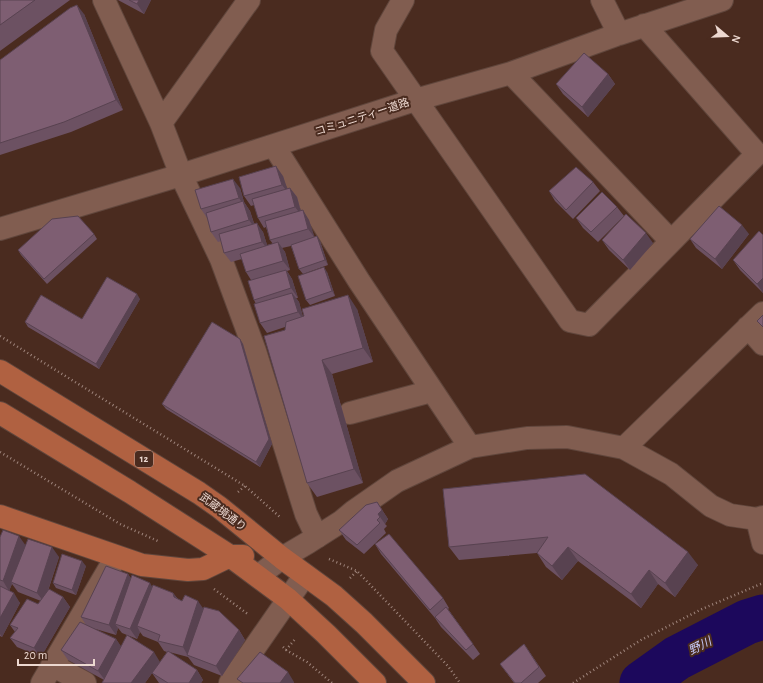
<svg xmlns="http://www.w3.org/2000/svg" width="763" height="683" font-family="'Alegreya Sans','Noto Sans JP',sans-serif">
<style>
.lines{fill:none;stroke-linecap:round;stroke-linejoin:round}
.river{stroke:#1c085c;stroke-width:45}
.minor-casing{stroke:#60463c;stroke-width:24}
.major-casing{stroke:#60463c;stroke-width:24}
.path{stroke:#9f857c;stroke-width:2.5;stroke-dasharray:1 3;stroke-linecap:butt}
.minor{stroke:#815d50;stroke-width:22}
.major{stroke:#b06141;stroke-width:22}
.wall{fill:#6c5162}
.shaded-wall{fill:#584250}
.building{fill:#7e5e72;stroke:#584250}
.labels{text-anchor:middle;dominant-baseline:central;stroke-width:4;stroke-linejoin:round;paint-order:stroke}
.shield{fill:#4a2b1f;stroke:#bba49b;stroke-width:1}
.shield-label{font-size:10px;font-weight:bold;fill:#ecd8d0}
.street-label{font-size:11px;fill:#ecd8d0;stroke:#4a2b1f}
.water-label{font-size:12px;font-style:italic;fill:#c6c9f8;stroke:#4a2b1f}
</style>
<rect width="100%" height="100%" fill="#4a2b1f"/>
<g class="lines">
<!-- river -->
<path class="river" d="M642,683L677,658L747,622L763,617"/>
<!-- minor casing -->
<g class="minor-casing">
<path id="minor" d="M104,0L161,123L181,175L221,259L255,351L306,514L317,537
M403,0L386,30L382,51L570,321L589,325L757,154L644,25
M602,0L619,34
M511,73L671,241
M161,123L249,0
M274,146L359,281L470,447
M0,229L181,175L415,100L511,73L619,34L722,0
M748,327L763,344
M350,413L432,391
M624,448L763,313
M757,519L763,543
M258,576L282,558L309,542L342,521L354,511L397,481L470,447L527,438L567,437L624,448L671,474L711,506L730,515L757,519L763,517
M52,665L85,683
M42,683L116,557
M230,683L305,575"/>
</g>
<!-- major casing -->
<g class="major-casing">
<path id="major" d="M0,371L199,493L219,507L282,558L334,596L364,623L424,683
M0,413L130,492L230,556L288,599L326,634L375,683
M0,516L142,565L188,570L203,569L230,556H243"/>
</g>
<!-- path -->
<path class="path" d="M0,336L245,486L281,518
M0,452L120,524L160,542
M238,492L245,486
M329,559L357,571L448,666L460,683
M350,578L357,571
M214,589L249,615
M283,647L286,650L307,662L332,683
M286,650L296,638
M573,683L641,640L702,609L763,583"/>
<!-- minor -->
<use href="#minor" class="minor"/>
<!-- major -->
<use href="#major" class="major"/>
</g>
<!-- wall -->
<path class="wall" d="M0,0H70L0,51Z
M118,0H151L144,14Z
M84,14L123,110L71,132L0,155V60Z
M608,74L615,84L588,117L563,94L556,84Z
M283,176L287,189L290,188L297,197L301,211L309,220L314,237L320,241L328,265L303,274L299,269L291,246L282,248L285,252L290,270L287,271L292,279L298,298H296L299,302L303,317L357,309L373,362L332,374L363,483L317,497L307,483L285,330V327L267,333L260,323L256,304L254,300L251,280L246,272L242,259L231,262L224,253L221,241L218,242L211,232L207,218L201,209L240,188L244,202L250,211L254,223L263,232L267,245L273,244L270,240L266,227L264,228L258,218L254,205L251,206L244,196Z
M593,182L600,191L573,219L555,201L549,191Z
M617,207L624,216L598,242L583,228L576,218Z
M94,234L97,239L47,284L21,255L18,250Z
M749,234L722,269L696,248L690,239Z
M763,235V293L740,270L733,260Z
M602,240L653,243L630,270L609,250Z
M327,272L335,296L310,305L306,300Z
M140,299L99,369L28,327L25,322L82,319Z
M240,339L243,344L272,444L260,467L166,409L162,404Z
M443,489L698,565L675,597L658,584L641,608L578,561L562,580L546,567L537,553L459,560L449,547Z
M377,502L388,519L385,524L387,526L384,529L386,533L364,554L346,540L339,530Z
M0,537L59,557L48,591L63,597L70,607L41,657L17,647L10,638L15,632L10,625L38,604L41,601L18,592L12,584L9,591L20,603L2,637L0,636Z
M375,544L443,598L449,608L448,609L480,654L473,660L441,627L435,618L381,554Z
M86,566L76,595L56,588L53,583Z
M128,574L131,579L153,587L173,593L178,599L182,601L203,609L239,630L245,640L222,676L194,665L188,657L169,652L197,670L203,680L201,683H159L152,673L167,652L164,651L158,642L143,636L140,632L137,639L122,633L118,628L116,635L92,628L116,639L121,647L160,662L145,683H102L104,680L68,660L61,650L86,625L81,617Z
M524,644L546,676L538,683H514L500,664Z"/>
<!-- shaded-wall -->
<path class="shaded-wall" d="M139,0H151L144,14L137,4Z
M77,5L84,14L123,110L116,100Z
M608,74L615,84L588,117L582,107Z
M276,166L283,176L289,194L282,185Z
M233,179L240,188L244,202L250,211L256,230L249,220L245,207L239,198Z
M290,188L297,197L302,216L295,207Z
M303,210L309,220L315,238L308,229Z
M257,223L263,232L269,251L262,242Z
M742,225L749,234L722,269L715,259Z
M646,233L653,243L630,270L623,260Z
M317,236L320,241L328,265L325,260Z
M278,242L285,252L290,270L283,261Z
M324,267L327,272L335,296L332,291Z
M286,270L292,279L298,298L291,288Z
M763,278V293L757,284Z
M292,293L299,302L304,321L298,312Z
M137,294L140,299L99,369L96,364Z
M348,295L357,309L373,362L363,348Z
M240,339L243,344L272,444L260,467L256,462Z
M322,360L332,374L363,483L354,469Z
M377,502L388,519L385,524L378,514Z
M19,536L26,546L11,582L12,584L9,591L3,581Z
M52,547L59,557L44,602L37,593Z
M568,547L578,561L562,580L552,566Z
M688,552L698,565L675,597L665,583Z
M82,561L86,566L76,595L72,590Z
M649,570L658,584L641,608L631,594Z
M128,574L135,584L115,624L118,628L116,635L109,625Z
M150,583L156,593L137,626L140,632L137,639L130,629Z
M14,593L20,603L2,637L0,634V618Z
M173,593L180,602L174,597Z
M63,597L70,607L41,657L34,648Z
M198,601L205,611L188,656L183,647Z
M239,630L245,640L222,676L216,666Z
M116,639L123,649L105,680L98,671Z
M154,652L160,662L145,683H131Z
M197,670L203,680L201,683H189Z
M288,672L294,682V683H280Z"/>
<!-- building -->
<path class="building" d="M0,0H35L0,25Z
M129,0H139L137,4Z
M77,5L116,100L64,122L0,143V60L70,8Z
M584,53L608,74L582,107L556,84Z
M276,166L282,185L244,196L239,177Z
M576,167L593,182L566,210L549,191Z
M233,179L239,198L201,209L195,190Z
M290,188L295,207L258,218L252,199Z
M602,192L617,207L591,232L576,218Z
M243,201L249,220L211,232L206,213Z
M719,206L742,225L715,259L690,239Z
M303,210L308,229L270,240L265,221Z
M626,214L646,233L623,260L602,240Z
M78,216L94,234L44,279L18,250L52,219Z
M257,223L262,242L224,253L219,234Z
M759,231L763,235V278L757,284L733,260Z
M317,236L325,260L299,269L291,245Z
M278,242L283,261L246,272L240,254Z
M324,267L332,291L306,300L298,276Z
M286,270L291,288L254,300L248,281Z
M107,277L137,294L96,364L25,322L41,295L82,319Z
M292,293L298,312L260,323L254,304Z
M348,295L363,348L322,360L354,469L307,483L264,336L285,330L286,322L304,316L302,309Z
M763,315V327L757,321Z
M212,322L240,339L269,439L256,462L162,404Z
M585,474L688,552L665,583L649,570L631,594L568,547L552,566L537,553L548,537L449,547L443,489Z
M377,502L382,510L378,514L380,517L377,520L380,523L357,545L339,530L366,505Z
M3,530L19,536L3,581L0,580V537Z
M389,534L443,598L430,610L375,544Z
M28,539L52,547L37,593L11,582Z
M62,554L82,561L72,590L53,583Z
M106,566L128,574L109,625L81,617Z
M132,575L150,583L130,629L115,624Z
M153,585L173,593L174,597L182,601L185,595L198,601L183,647L158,641L160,635L137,626Z
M0,586L14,593L0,618Z
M49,589L63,597L34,648L10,638L18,628L10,625L27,599L38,604Z
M204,607L219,611L239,630L216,666L187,655Z
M446,607L473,644L466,650L435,617Z
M80,622L116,639L98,671L61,650Z
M127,635L154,652L131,683H102Z
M524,644L539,667L521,683H515L500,664Z
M168,651L197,670L189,683H168L152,673Z
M260,652L288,672L280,683H243L237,679Z"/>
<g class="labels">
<!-- shield labels -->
<rect class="shield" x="135" y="451" width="18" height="16" rx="3"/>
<g class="shield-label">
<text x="144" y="459">12</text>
</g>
<!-- street labels -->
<g class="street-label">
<text transform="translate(362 117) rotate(-18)">コミュニティー道路</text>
<text transform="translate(223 512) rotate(37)">武蔵境通り</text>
</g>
<!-- water labels -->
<g class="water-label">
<text transform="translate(700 646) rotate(-27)">野川</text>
</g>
</g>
<!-- north arrow -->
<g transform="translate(727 36) rotate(109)" stroke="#4a2b1f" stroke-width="3" paint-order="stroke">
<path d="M0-3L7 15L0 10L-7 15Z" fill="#ecd8d0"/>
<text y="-6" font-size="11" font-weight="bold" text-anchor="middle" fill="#ecd8d0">N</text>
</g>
<!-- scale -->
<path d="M18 659v6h76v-6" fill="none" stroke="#ecd8d0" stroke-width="2"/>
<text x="24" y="659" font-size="12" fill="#ecd8d0" stroke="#4a2b1f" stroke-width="3" paint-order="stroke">20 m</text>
</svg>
